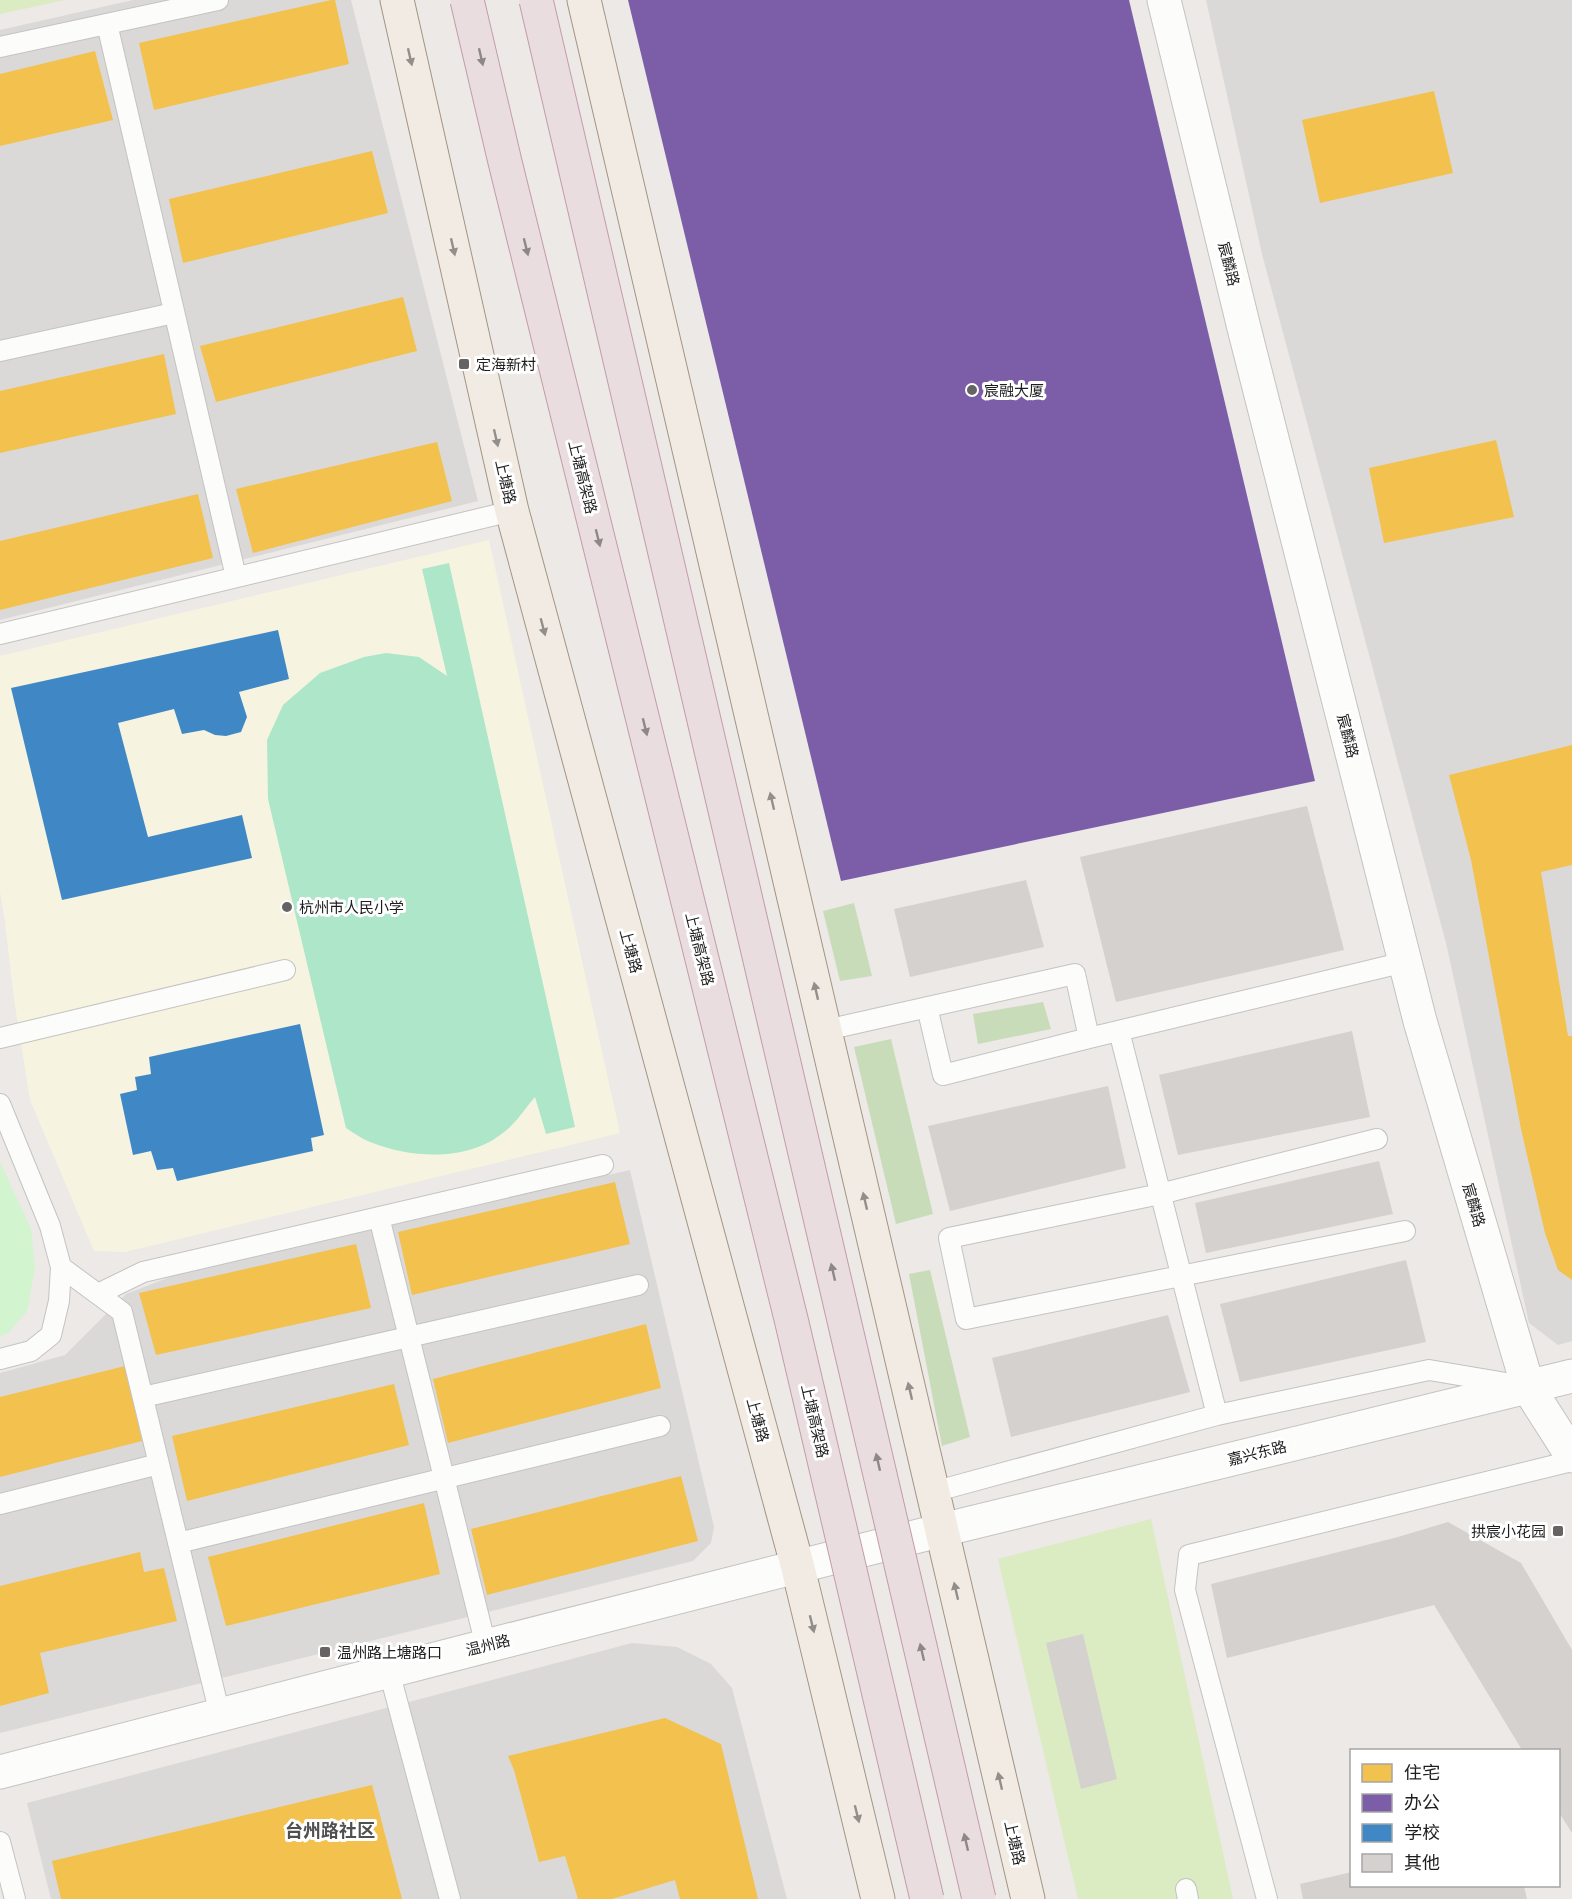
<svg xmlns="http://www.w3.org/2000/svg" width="1572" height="1899" font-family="Ubuntu,'Noto Sans SC',sans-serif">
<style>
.residential{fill:#dbd9d7}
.education{fill:#f6f4e0}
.grass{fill:#dbebc2}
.forest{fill:#c8dcb9}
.park{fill:#d2f4cf}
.pitch{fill:#aee6ca}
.homes{fill:#f2c14e}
.offices{fill:#7b5ea7}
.schools{fill:#3f88c5}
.building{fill:#d4d1cf}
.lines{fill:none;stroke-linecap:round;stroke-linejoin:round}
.lane-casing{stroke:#c4c3c2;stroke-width:22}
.street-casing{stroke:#c4c3c2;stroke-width:35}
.primary-casing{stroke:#a29582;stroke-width:35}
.lane{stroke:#fcfcfb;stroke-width:20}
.street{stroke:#fcfcfb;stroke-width:33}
.primary{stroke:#f1ebe3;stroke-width:33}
.highway-bridge-casing{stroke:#c39baa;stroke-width:35;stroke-linecap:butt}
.highway-bridge{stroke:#eadde0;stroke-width:33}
.oneway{fill:#928e8a}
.oneway2{fill:#8e8788}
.poi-dot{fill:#656463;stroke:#fff;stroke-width:2}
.labels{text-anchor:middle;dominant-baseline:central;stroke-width:6;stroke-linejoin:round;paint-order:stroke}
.street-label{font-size:15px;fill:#1d1d1d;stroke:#fff}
.poi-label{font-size:15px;fill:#1d1d1d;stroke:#fff;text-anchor:start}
.quarter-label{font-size:18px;font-weight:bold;fill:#505050;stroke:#fff}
</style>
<rect width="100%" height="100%" fill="#ece9e6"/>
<!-- residential -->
<path class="residential" d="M133,0H351L478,501L0,620V30Z
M1206,0H1572V1341L1558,1345L1529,1323L1446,943L1262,254Z
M630,1170L714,1527L711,1543L693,1561L0,1733V1373L65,1355L126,1294L175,1275Z
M632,1643L677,1647L711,1664L732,1688L787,1899H51L27,1803Z"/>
<!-- education -->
<path class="education" d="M489,540L620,1133L125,1252L94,1251L30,1100L14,999L5,922L0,892V656Z"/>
<!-- grass -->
<path class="grass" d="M0,0H65L0,14Z
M1151,1519L1233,1899H1078L998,1559Z"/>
<!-- forest -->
<path class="forest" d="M854,903L872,976L840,981L823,911Z
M1043,1002L1051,1029L978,1044L973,1014Z
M891,1039L933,1214L896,1224L854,1047Z
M930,1270L970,1437L942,1446L909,1274Z"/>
<!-- park -->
<path class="park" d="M0,1162L31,1229L35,1268L27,1311L8,1333L0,1336Z"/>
<!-- pitch -->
<path class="pitch" d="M449,563L575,1127L546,1134L535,1097C527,1106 520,1117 511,1126C474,1162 416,1160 370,1142C362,1139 354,1133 346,1128L268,799L267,740L283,705L320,673L364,657L386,653L419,657L447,676L422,569Z"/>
<!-- homes -->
<path class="homes" d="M331,0H335L349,64L154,110L139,43Z
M95,51L113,120L0,146V74Z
M1434,91L1453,173L1320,203L1302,120Z
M372,151L388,213L183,263L169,199Z
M403,297L417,351L216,402L200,346Z
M164,354L176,414L0,453V391Z
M1496,440L1514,517L1384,543L1369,468Z
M437,442L452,501L253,553L236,489Z
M198,494L213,558L0,610V541Z
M1572,745V865L1541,872L1568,1036H1572V1280L1558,1270L1545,1233L1521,1129L1471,860L1449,775Z
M615,1182L630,1244L412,1295L398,1232Z
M356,1244L371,1308L156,1355L139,1293Z
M646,1324L661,1388L448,1443L433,1379Z
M125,1366L142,1441L0,1477V1397Z
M394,1384L409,1445L187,1501L172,1436Z
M681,1476L698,1541L487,1595L471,1529Z
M424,1503L440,1574L226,1626L208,1557Z
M140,1552L144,1572L164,1568L177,1621L40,1653L49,1693L0,1706V1586Z
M665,1718L721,1744L758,1899H680L675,1880L612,1899H578L565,1856L539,1862L514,1770L508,1756Z
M372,1785L402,1899H61L52,1861Z"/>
<!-- offices -->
<path class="offices" d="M628,0H1129L1315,781L841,881Z"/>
<!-- schools -->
<path class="schools" d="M278,630L289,679L239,692L247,717L241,732L226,736L215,735L204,730L182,734L174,709L118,723L148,837L242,815L252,858L62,900L11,688Z
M300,1024L324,1135L311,1138L313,1151L177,1181L173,1168L157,1170L151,1151L133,1155L120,1094L137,1090L135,1077L151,1074L149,1057Z"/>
<!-- building -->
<path class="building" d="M1307,806L1344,950L1116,1002L1080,857Z
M1026,880L1044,947L910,977L894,909Z
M1352,1031L1370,1117L1178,1155L1159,1075Z
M1108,1086L1126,1168L950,1211L928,1126Z
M1379,1161L1393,1214L1206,1253L1195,1203Z
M1406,1260L1426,1342L1240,1382L1220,1304Z
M1168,1315L1190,1392L1011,1437L992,1358Z
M1448,1522L1521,1563L1572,1650V1833L1558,1811V1750H1522L1434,1605L1227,1658L1211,1584L1398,1537Z
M1083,1634L1117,1779L1081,1789L1046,1643Z
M1352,1872V1886H1524L1527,1899H1303L1300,1884Z"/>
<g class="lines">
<!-- lane casing -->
<g class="lane-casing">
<path id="lane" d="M107,24L236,577
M0,47L218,0
M0,351L174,313
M0,634L512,511
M927,1007L943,1075L1089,1038
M826,1030L1075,974L1089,1038L1405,962
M1119,1031L1217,1415
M0,1038L285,970
M0,1104L50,1226L61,1267L59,1301L51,1335L31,1351L0,1359
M1377,1139L1160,1194L949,1238L966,1319L1405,1231
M379,1217L486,1646
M61,1267L122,1312L220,1715
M98,1294L143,1272L603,1165
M143,1397L638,1285
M933,1492L1217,1415L1429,1370L1512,1384
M0,1504L159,1464
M178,1543L660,1426
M389,1671L450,1899
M0,1842L15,1899
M1186,1889L1188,1899
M1267,1899L1185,1590L1189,1555L1572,1461"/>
</g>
<!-- street casing -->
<g class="street-casing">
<path id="street" d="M1164,0L1244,328L1420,1021L1528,1387L1572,1456
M0,1772L486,1646L942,1530L1572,1376"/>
</g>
<!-- primary casing -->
<g class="primary-casing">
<path id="primary" d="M397,0L512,511L798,1568L878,1899
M584,0L1028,1899"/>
</g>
<!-- lane -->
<use href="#lane" class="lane"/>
<!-- street -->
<use href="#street" class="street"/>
<!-- primary -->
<use href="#primary" class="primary"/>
<!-- highway-bridge casing -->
<g class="highway-bridge-casing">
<path id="highway-bridge" d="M467,0L505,162L792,1323L927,1899
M536,0L979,1899"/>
</g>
<!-- highway-bridge -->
<use href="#highway-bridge" class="highway-bridge"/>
</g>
<!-- one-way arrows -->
<defs><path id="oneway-solid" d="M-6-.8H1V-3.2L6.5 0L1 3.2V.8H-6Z" transform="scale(1.5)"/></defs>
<g class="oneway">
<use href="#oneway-solid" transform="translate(410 57) rotate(77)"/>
<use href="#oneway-solid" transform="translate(453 247) rotate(77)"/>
<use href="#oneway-solid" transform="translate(496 438) rotate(77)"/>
<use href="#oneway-solid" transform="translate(543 627) rotate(75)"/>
<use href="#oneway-solid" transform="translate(772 801) rotate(-103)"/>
<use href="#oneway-solid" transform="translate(816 991) rotate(-103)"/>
<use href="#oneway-solid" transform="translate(865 1201) rotate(-103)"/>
<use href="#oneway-solid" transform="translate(910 1391) rotate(-103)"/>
<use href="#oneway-solid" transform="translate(956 1591) rotate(-103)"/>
<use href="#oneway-solid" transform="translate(812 1624) rotate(76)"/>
<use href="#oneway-solid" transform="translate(1000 1781) rotate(-103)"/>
<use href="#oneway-solid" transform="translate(857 1814) rotate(76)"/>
</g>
<g class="oneway2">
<use href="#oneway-solid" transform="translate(481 57) rotate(77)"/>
<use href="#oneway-solid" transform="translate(526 247) rotate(76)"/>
<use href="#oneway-solid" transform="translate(598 538) rotate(76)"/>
<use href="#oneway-solid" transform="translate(645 727) rotate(76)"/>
<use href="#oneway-solid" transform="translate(833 1272) rotate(-103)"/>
<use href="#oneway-solid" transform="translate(878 1462) rotate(-103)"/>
<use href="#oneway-solid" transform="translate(922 1652) rotate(-103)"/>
<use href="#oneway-solid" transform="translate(966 1842) rotate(-103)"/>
</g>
<!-- markers -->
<g class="poi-dot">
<rect x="458" y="358" width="12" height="12" rx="3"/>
<circle cx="972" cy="390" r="6"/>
<circle cx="287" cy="907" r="6"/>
<rect x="1552" y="1525" width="12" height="12" rx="3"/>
<rect x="319" y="1646" width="12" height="12" rx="3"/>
</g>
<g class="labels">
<!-- street labels -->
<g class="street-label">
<text transform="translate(1229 264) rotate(76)">宸麟路</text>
<text transform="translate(583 477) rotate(76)">上塘高架路</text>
<text transform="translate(506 482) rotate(77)">上塘路</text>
<text transform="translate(1348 736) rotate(76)">宸麟路</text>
<text transform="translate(700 949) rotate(76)">上塘高架路</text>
<text transform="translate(631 951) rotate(75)">上塘路</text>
<text transform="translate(1474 1205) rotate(74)">宸麟路</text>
<text transform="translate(758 1420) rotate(75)">上塘路</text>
<text transform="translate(815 1421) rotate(77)">上塘高架路</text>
<text transform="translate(1257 1453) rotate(-14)">嘉兴东路</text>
<text transform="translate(488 1645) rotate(-14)">温州路</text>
<text transform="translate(1015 1843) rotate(77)">上塘路</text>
</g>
<!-- poi labels -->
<g class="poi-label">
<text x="476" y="364">定海新村</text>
<text x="984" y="390">宸融大厦</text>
<text x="299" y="907">杭州市人民小学</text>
<text x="1546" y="1531" text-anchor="end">拱宸小花园</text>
<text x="337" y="1652">温州路上塘路口</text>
</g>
<!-- quarter labels -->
<g class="quarter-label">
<text x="330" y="1830">台州路社区</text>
</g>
</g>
<!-- legend -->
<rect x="1350" y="1749" width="210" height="138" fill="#ffffff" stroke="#a5a5a5" stroke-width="1.5"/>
<rect x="1362" y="1764" width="30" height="18" fill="#f2c14e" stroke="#a5a5a5" stroke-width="1.5"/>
<text x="1404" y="1779" font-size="18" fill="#1d1d1d">住宅</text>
<rect x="1362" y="1794" width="30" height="18" fill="#7b5ea7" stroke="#a5a5a5" stroke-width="1.5"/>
<text x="1404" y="1809" font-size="18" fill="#1d1d1d">办公</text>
<rect x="1362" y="1824" width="30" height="18" fill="#3f88c5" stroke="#a5a5a5" stroke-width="1.5"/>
<text x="1404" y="1839" font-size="18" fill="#1d1d1d">学校</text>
<rect x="1362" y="1854" width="30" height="18" fill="#d4d1cf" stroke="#a5a5a5" stroke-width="1.5"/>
<text x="1404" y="1869" font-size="18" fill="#1d1d1d">其他</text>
</svg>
